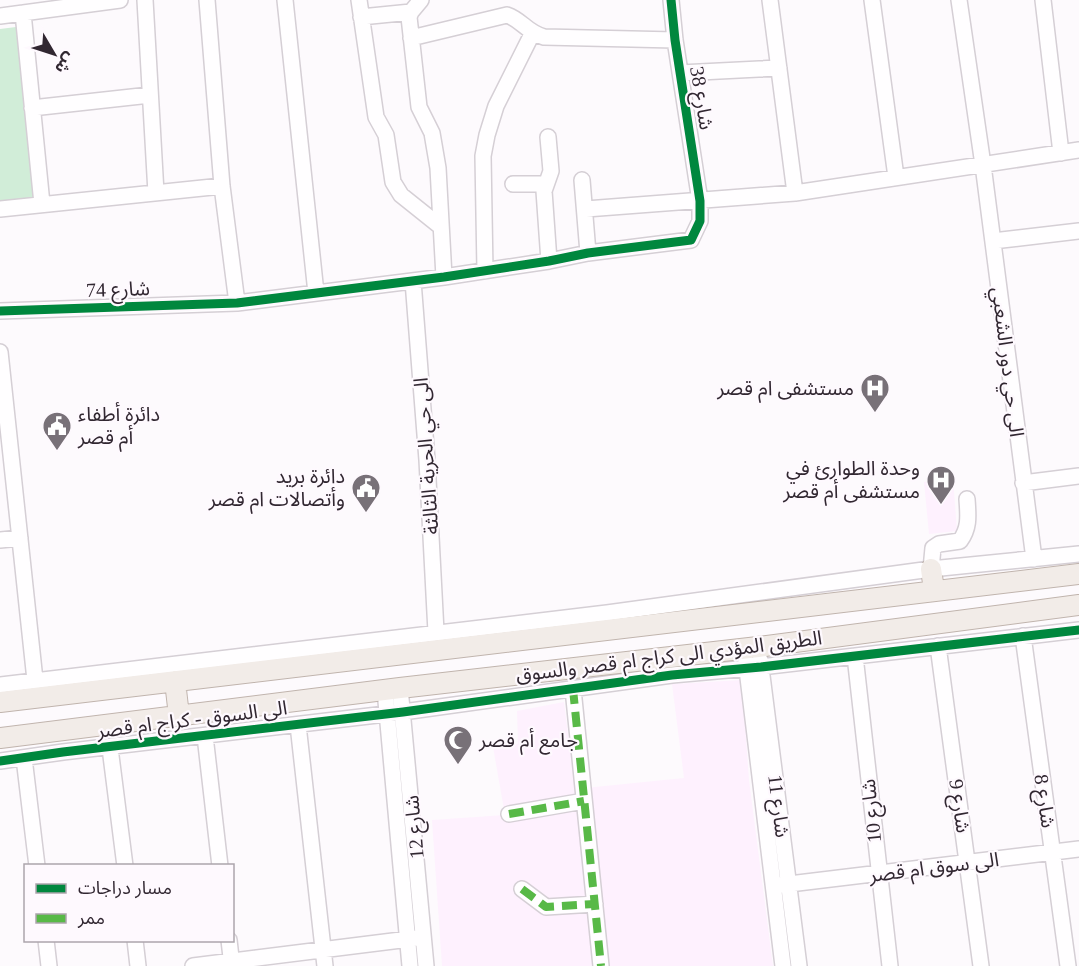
<svg xmlns="http://www.w3.org/2000/svg" width="1079" height="966" font-family="'Times New Roman','Noto Sans Arabic',serif">
<style>
.built{fill:#fef1fe}
.green{fill:#d1edd8}
.lines{fill:none;stroke-linecap:round;stroke-linejoin:round}
.minor-casing{stroke:#d5cfd5;stroke-width:18}
.major-casing{stroke:#c0b4ad;stroke-width:22}
.minor{stroke:#fffeff;stroke-width:15}
.major{stroke:#f2ece8;stroke-width:20}
.quiet{stroke:#58b947;stroke-width:8;stroke-dasharray:15 8;stroke-linecap:butt}
.cycleway-casing{stroke:#fef9fe;stroke-width:13}
.cycleway{stroke:#00873e;stroke-width:9}
.labels{text-anchor:middle;dominant-baseline:central;stroke-width:4.5;stroke-linejoin:round;paint-order:stroke}
.street-label{font-size:20px;fill:#312731;stroke:#fef9fe}
.poi-label{font-size:20px;fill:#312731;stroke:#fef9fe;text-anchor:end}
</style>
<rect width="100%" height="100%" fill="#fdfafd"/>
<!-- built -->
<path class="built" d="M953,478L957,531L929,534L924,482Z
M742,680L749,780L773,966H442L432,820L505,815L493,747L518,744L517,711L564,702L575,789L684,778L672,684Z"/>
<!-- green -->
<path class="green" d="M16,27L34,199L0,202V29Z"/>
<g class="lines">
<!-- minor casing -->
<g class="minor-casing">
<path id="minor" d="M145,0L156,193
M207,0L222,186L237,303
M285,0L316,293
M359,0L376,117L386,135L393,182L401,195L441,227
M421,0L411,12L409,17L419,107L432,133L438,168L444,277
M770,0L795,193
M872,0L896,177
M959,0L983,165L1034,559
M1043,0L1061,153
M23,13L42,204
M0,16L120,0
M361,17L411,12
M411,38L507,15C522,20 526,32 544,37L675,40
M680,73L779,68
M32,108L150,95
M548,137L551,171L544,191L549,261
M582,180L588,253
M513,184H545
M0,209L222,186
M586,209L795,193L1079,150
M993,241L1079,231
M485,271L483,156L487,135L496,106L532,34
M413,281L427,460L436,632
M0,311L237,303L444,277L549,261L588,253L691,240L700,221V201L675,40L671,0
M0,352L35,680
M1023,483L1079,476
M0,540L20,538
M931,569L933,548L939,544L960,541C970,527 968,515 967,499
M1023,636L1068,966
M938,646L981,966
M855,656L890,966
M760,660L799,966
M746,661L783,966
M0,685L607,613L931,569L1079,554
M400,688L426,966
M573,689L601,966
M385,690L410,966
M298,725L325,966
M205,736L220,866
M110,748L125,866
M24,758L37,866
M0,761L63,752L403,712L672,675L761,667L1079,630
M509,814L584,801
M781,885L1079,849
M522,889L546,907L595,904
M46,940L49,966
M135,940L138,966
M229,940L232,966
M193,966L417,938"/>
</g>
<!-- major casing -->
<g class="major-casing">
<path id="major" d="M931,569L934,590
M175,681L179,716
M0,702L1079,574
M0,738L400,688L758,647L1079,605"/>
</g>
<!-- minor -->
<use href="#minor" class="minor"/>
<!-- major -->
<use href="#major" class="major"/>
<!-- quiet -->
<path class="quiet" d="M573,689L601,966
M509,814L584,801
M522,889L546,907L595,904"/>
<!-- cycleway casing -->
<g class="cycleway-casing">
<path id="cycleway" d="M0,311L237,303L444,277L549,261L588,253L691,240L700,221V201L675,40L671,0
M0,761L63,752L403,712L672,675L761,667L1079,630"/>
</g>
<!-- cycleway -->
<use href="#cycleway" class="cycleway"/>
</g>
<!-- icons -->
<defs>
<g id="hospital-pin" transform="scale(1.5)"><path d="M0 17L-7.5 6A9.5 9.5 0 1 1 7.5 6Z" fill="#787178" stroke="#fef9fe"/><path d="M-5-5h3v3.5h4V-5h3V5h-3V1.5h-4V5h-3Z" fill="#fff"/></g>
<g id="civic-pin" transform="scale(1.5)"><path d="M0 17L-7.5 6A9.5 9.5 0 1 1 7.5 6Z" fill="#787178" stroke="#fef9fe"/><path d="M-.6-6.5H3V-4.5H.6V-3L4-1V1h2V6H-6V1h2V-1L-.6-3ZM-1.2 2.5V6h2.4V2.5Z" fill="#fff"/></g>
<g id="mosque-pin" transform="scale(1.5)"><path d="M0 17L-7.5 6A9.5 9.5 0 1 1 7.5 6Z" fill="#787178" stroke="#fef9fe"/><path d="M3.5-4.9A6 6 0 1 0 3.5 4.9A5 5 0 1 1 3.5-4.9Z" fill="#fff"/></g>
</defs>
<g fill-rule="evenodd">
<use href="#hospital-pin" x="875" y="388"/>
<use href="#civic-pin" x="57" y="426"/>
<use href="#hospital-pin" x="941" y="480"/>
<use href="#civic-pin" x="366" y="488"/>
<use href="#mosque-pin" x="458" y="740"/>
</g>
<g class="labels">
<!-- street labels -->
<g class="street-label">
<text transform="translate(702 98) rotate(81)">شارع 38</text>
<text transform="translate(118 289) rotate(-2)">شارع 74</text>
<text transform="translate(1008 362) rotate(83)">الى حي دور الشعبي</text>
<text transform="translate(426 456) rotate(-94)">الى حي الحرية الثالثة</text>
<text transform="translate(669 656) rotate(-7)">الطريق المؤدي الى كراج ام قصر والسوق</text>
<text transform="translate(192 719) rotate(-7)">الى السوق - كراج ام قصر</text>
<text transform="translate(1045 801) rotate(82)">شارع 8</text>
<text transform="translate(779 806) rotate(83)">شارع 11</text>
<text transform="translate(960 806) rotate(82)">شارع 9</text>
<text transform="translate(871 811) rotate(-96)">شارع 10</text>
<text transform="translate(414 827) rotate(-95)">شارع 12</text>
<text transform="translate(934 867) rotate(-7)">الى سوق ام قصر</text>
</g>
<!-- poi labels -->
<g class="poi-label">
<text x="854" y="388">مستشفى ام قصر</text>
<text x="78" y="414" text-anchor="start">دائرة أطفاء<tspan x="78" dy="23">أم قصر</tspan></text>
<text x="920" y="468">وحدة الطوارئ في<tspan x="920" dy="23">مستشفى أم قصر</tspan></text>
<text x="345" y="476">دائرة بريد<tspan x="345" dy="23">وأتصالات ام قصر</tspan></text>
<text x="479" y="740" text-anchor="start">جامع أم قصر</text>
</g>
</g>
<!-- legend -->
<rect x="24" y="864" width="210" height="78" fill="#fef9fe" stroke="#aca5ac" stroke-width="1.5"/>
<rect x="36" y="884" width="30" height="9" fill="#00873e" stroke="#aca5ac" stroke-width="1.5"/>
<text x="78" y="894" font-size="18" fill="#312731">مسار دراجات</text>
<rect x="36" y="914" width="30" height="9" fill="#58b947" stroke="#aca5ac" stroke-width="1.5"/>
<text x="78" y="924" font-size="18" fill="#312731">ممر</text>
<!-- north arrow -->
<g transform="translate(54 54) rotate(129)" stroke="#fef9fe" stroke-width="4.5" paint-order="stroke">
<path d="M0-4.5L10 22L0 15L-10 22Z" fill="#312731"/>
<text y="-9" font-size="16" font-weight="bold" text-anchor="middle" fill="#312731">ش</text>
</g>
</svg>
